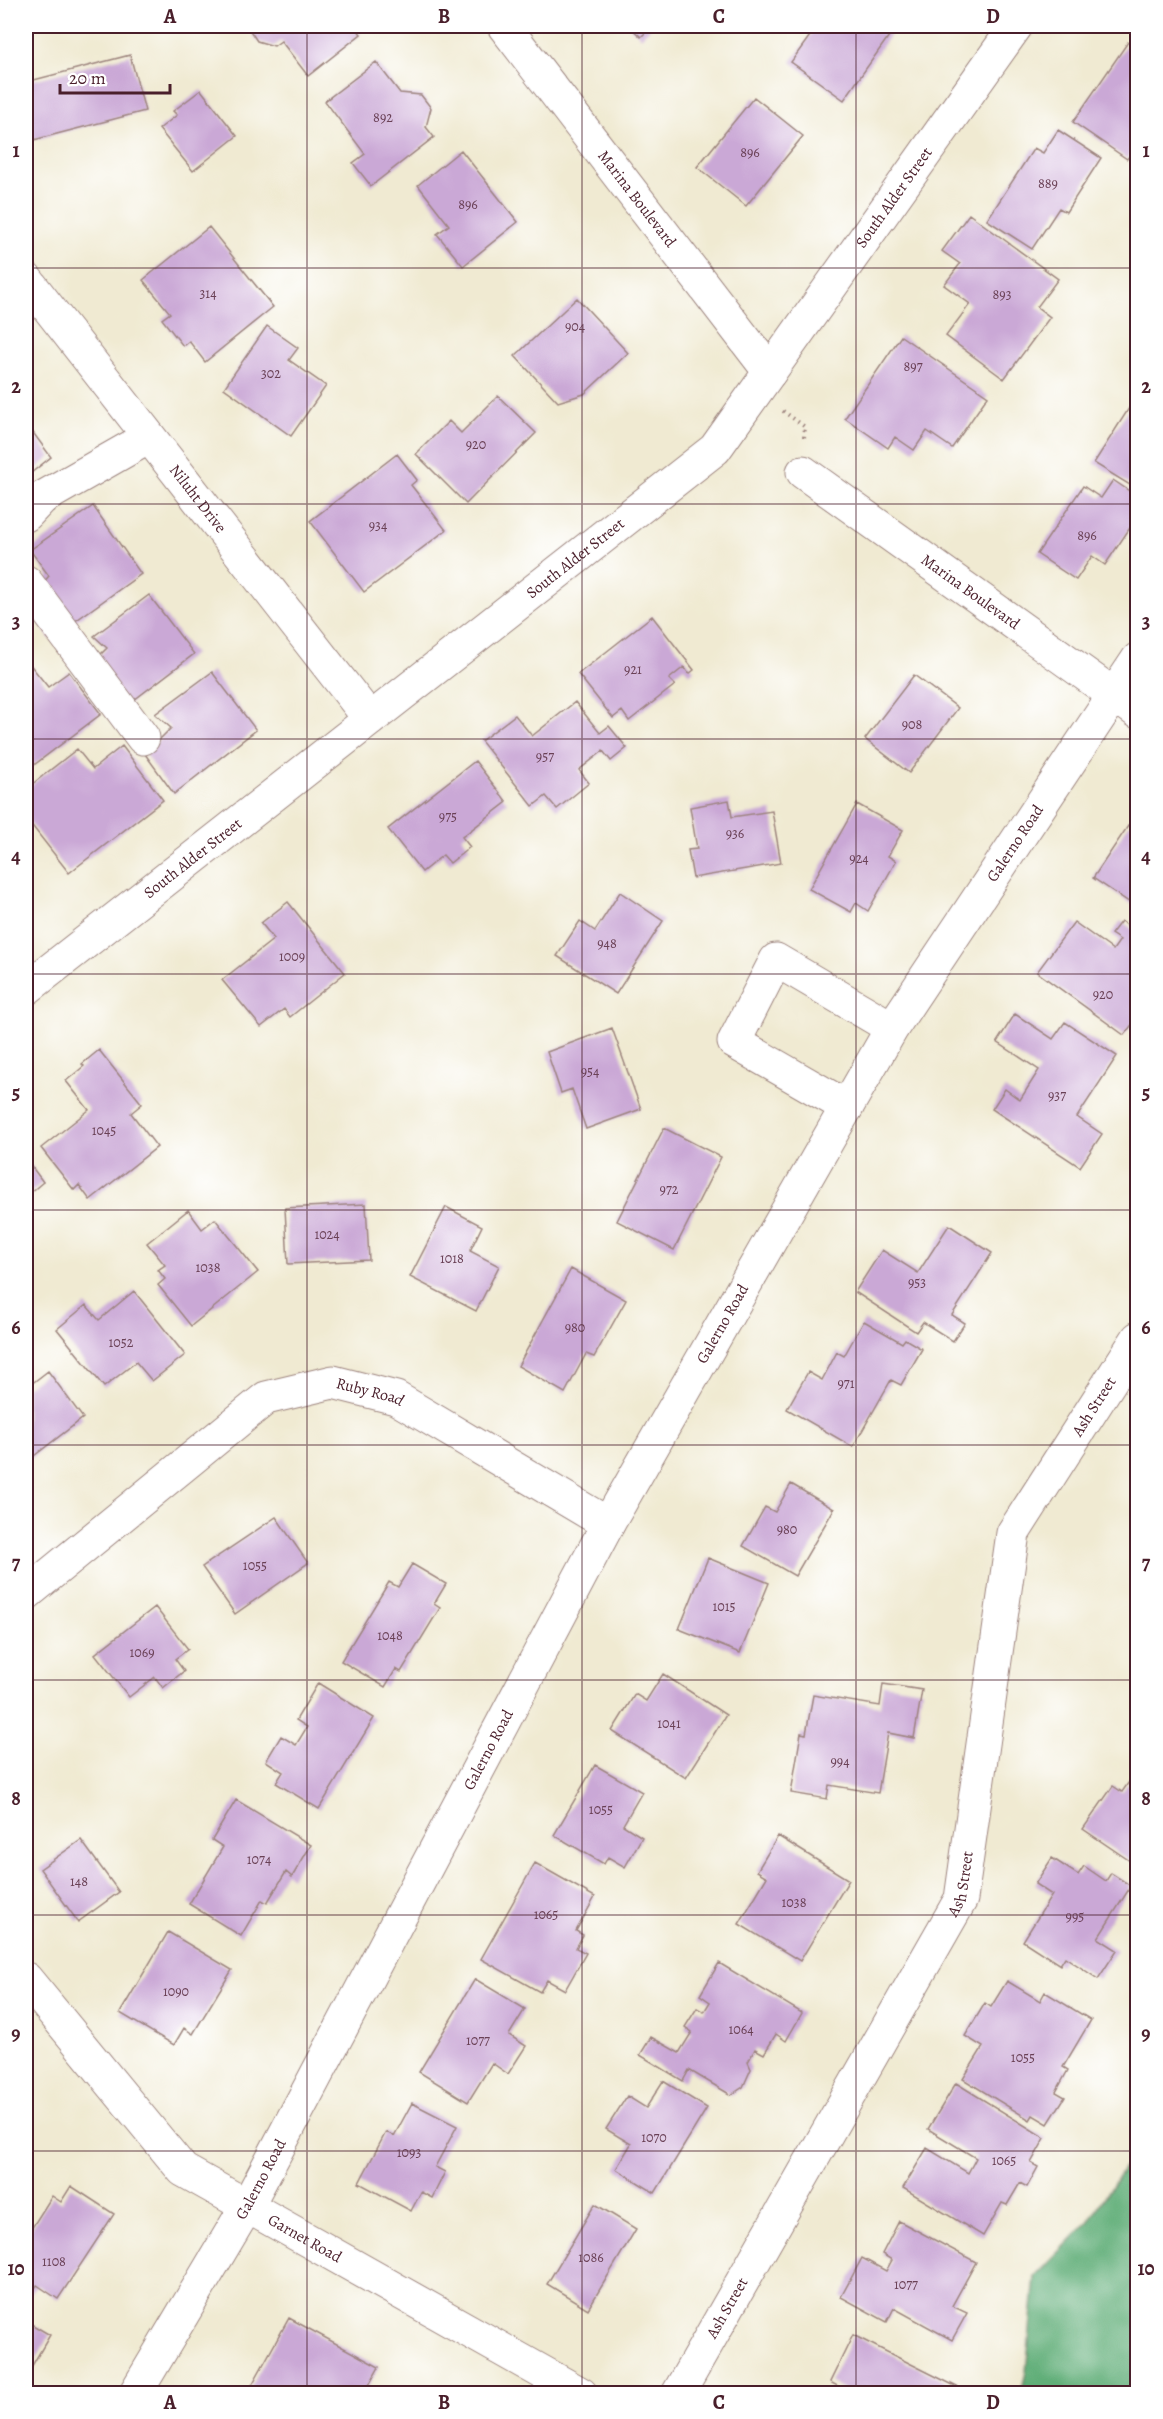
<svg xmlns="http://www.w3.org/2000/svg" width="1163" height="2419" font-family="Alegreya,serif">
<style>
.forest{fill:#61ae78;stroke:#566652;stroke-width:1.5}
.building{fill:#caa8d6}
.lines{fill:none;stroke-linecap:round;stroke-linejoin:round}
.minor-casing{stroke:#9d847e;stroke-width:35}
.path{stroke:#9d847e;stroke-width:4;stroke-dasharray:1.5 4.5;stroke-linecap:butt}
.minor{stroke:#fff;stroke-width:33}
.grid{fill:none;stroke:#4a1f2b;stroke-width:1.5;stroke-opacity:0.55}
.labels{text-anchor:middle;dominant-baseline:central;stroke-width:4.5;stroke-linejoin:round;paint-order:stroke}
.number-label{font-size:14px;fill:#6a4156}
.street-label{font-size:16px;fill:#4a1f2b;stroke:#fff}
.neatline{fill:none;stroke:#4a1f2b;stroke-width:2}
.grid-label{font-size:20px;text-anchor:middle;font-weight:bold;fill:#4a1f2b}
</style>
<rect width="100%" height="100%" fill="#fff"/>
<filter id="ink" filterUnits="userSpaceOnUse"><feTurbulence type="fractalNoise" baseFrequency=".0167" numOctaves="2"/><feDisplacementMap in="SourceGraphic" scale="12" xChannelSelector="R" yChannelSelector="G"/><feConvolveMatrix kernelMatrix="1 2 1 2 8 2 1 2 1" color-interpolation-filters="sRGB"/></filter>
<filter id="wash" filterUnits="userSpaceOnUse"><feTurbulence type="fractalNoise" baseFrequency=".008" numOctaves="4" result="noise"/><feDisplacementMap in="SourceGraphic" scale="24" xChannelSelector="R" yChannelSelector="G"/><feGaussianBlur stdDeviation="1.35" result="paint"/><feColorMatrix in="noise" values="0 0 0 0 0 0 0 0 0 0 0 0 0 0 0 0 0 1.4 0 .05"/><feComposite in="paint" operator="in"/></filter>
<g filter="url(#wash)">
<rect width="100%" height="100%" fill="#f0ead2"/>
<!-- forest -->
<path class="forest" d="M1137,2149V2393H1021L1026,2372L1035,2277L1088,2222Z"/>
<g id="blocks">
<!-- building -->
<path class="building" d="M247,26H355L361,34L308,76L281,41L274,46L257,41Z
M629,26H652L641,37Z
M817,26H896L844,100L791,62Z
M1128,42L1138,49V154L1133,151L1127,159L1073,122Z
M130,55L145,111L26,142V82Z
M376,62L400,93L421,95L431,108L426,127L434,137L371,186L353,163L365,154L325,101Z
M201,90L237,136L193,171L159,129L177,115L173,111Z
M754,97L803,136L746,206L697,167Z
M1058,130L1101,158L1066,212L1059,208L1032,249L987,220L1034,148L1043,153Z
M461,150L518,222L463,266L437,234L449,225L418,185Z
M969,214L1058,279L1037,307L1050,317L1004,379L946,336L970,304L944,285L960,264L942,251Z
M209,227L273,307L205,362L189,341L183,346L162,319L170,313L143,280Z
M577,298L628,353L584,394L558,402L515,356Z
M267,326L298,348L289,360L326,386L291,436L224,388Z
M901,336L988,396L952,448L927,431L914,450L895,437L888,448L845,418Z
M1138,394V490L1094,463Z
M498,396L536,433L466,504L416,454L449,421L461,433Z
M26,423L51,457L26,477Z
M397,454L417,480L411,485L446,530L364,592L310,521Z
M1113,480L1138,497V516L1105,565L1092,556L1076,580L1037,554L1083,486L1101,498Z
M93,506L141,574L50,639L26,602L49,576L30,550Z
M149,595L194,654L117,713L80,675L107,648L94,636Z
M652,616L694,670L689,674L684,667L669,679L675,685L629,721L622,711L613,718L578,674Z
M28,662L48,687L69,672L101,714L26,771V664Z
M212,672L256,730L174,794L145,754L171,728L155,714Z
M914,675L958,708L909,773L865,739Z
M575,702L600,733L609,726L627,748L611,761L603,751L579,770L589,783L557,809L546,796L533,806L481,741L515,715L532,736Z
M122,746L163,800L69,873L26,818V789L77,749L93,769Z
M475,761L507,802L462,837L470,847L450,863L443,855L422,872L388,829Z
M729,800L732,817L772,811L781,863L693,878L688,850L697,849L690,807Z
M857,804L903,830L888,856L896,861L868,911L856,903L851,912L809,889Z
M1130,823L1138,828V908L1093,878Z
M620,892L663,921L616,994L557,956L580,921L595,931Z
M288,902L345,973L290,1017L284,1009L261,1027L222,980L274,939L261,923Z
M1121,921L1138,933V1017L1124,1035L1037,972L1074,922L1113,950L1120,940L1111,934Z
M1015,1014L1053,1039L1065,1022L1117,1056L1077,1117L1102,1134L1080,1167L992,1109L1005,1089L1020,1100L1039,1070L997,1042Z
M612,1028L641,1109L586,1129L572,1089L561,1093L547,1052Z
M99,1050L142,1104L131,1113L157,1147L90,1200L79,1185L74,1190L41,1148L89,1110L66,1081L84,1066L82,1064Z
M664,1128L721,1157L674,1250L617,1221Z
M26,1159L43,1182L29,1194L31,1197L26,1202Z
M366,1204L369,1260L288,1264L285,1208Z
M446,1207L482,1226L470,1251L499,1266L476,1311L410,1277Z
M188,1210L202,1229L215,1219L258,1272L191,1326L158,1285L165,1279L158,1270L165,1265L147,1243Z
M949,1225L992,1253L952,1315L965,1323L953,1341L923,1322L916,1332L855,1292L882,1250L918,1273Z
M571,1269L626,1300L594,1357L586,1354L565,1393L518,1366Z
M134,1291L185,1355L152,1381L136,1362L104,1387L57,1329L86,1305L99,1320Z
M864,1321L902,1343L905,1339L922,1349L901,1385L891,1380L853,1447L787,1409L808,1372L822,1380L837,1352L844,1356Z
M48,1371L83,1418L26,1462V1388Z
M791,1484L834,1509L795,1576L743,1546L765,1507L775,1512Z
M276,1517L308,1563L235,1614L202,1567Z
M708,1558L769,1583L740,1653L679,1629Z
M412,1564L446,1584L434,1604L440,1608L401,1672L396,1669L385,1687L341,1661L389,1582L398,1587Z
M155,1607L188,1649L175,1659L184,1671L163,1688L155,1677L129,1697L95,1654Z
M663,1674L726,1715L686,1778L612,1731L635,1694L646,1701Z
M318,1683L374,1718L319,1809L276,1783L283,1772L266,1761L281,1736L296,1745L307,1727L296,1720Z
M883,1684L922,1690L914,1738L888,1733L878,1793L829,1785L827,1799L791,1793L801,1733L806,1734L813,1695L880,1706Z
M595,1765L642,1792L623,1825L642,1837L625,1867L608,1857L604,1864L554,1835Z
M1138,1769V1855L1133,1863L1083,1829L1113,1786L1122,1792Z
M236,1800L311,1845L292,1877L286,1872L267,1903L262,1900L241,1936L189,1904L223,1847L212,1840Z
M778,1836L849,1880L800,1961L739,1924L767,1877L757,1871Z
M81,1840L119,1892L78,1922L40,1869Z
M1052,1858L1078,1875L1084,1866L1106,1881L1111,1873L1131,1886L1098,1938L1117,1950L1098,1979L1065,1957L1060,1965L1023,1941L1052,1895L1035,1884Z
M535,1863L595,1897L576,1931L583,1935L576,1948L586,1953L565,1990L547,1980L540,1992L481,1959Z
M168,1932L232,1970L193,2034L184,2028L174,2045L120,2013Z
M719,1963L802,2013L786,2041L776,2034L764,2054L755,2049L748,2062L751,2069L743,2087L731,2095L689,2070L683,2081L640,2055L651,2037L679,2053L692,2032L685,2027L697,2008L704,2012L710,2002L700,1995Z
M475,1979L525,2009L509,2035L526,2046L508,2074L492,2063L468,2102L419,2072Z
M1007,1981L1040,2001L1045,1992L1091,2020L1063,2067L1068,2070L1056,2092L1065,2097L1048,2124L1033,2115L1030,2120L963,2079L983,2047L965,2036L985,2003L991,2007Z
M663,2081L707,2108L655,2193L616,2169L631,2144L606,2129L627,2096L646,2108Z
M956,2083L1045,2138L1031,2163L1038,2167L1027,2187L1020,2183L1007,2205L1002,2203L983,2236L903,2188L927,2148L968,2173L976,2158L928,2129Z
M412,2103L457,2126L435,2167L445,2172L432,2198L421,2192L411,2211L359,2183L386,2132L394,2136Z
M71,2186L114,2214L58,2299L37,2285L31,2294L26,2291V2237L52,2196L61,2202Z
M595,2204L636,2229L588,2309L547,2284Z
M899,2221L976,2262L952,2306L967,2313L952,2340L894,2308L887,2322L841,2297L862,2258L886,2271L892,2260L882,2254Z
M289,2318L379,2367L364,2394H247Z
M26,2321L50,2335L26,2376Z
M853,2335L963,2390L962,2394H852L830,2382Z"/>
</g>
</g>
<g filter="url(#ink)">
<use href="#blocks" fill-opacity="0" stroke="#9d847e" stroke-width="1.5"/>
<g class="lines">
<!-- minor casing -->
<g class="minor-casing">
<g id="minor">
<path id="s1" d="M504,26L770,372"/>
<path id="s2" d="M26,279L370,719"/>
<path id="s3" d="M803,472L1138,712"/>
<path d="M26,515L42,498L149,437"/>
<path d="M26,582L143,738"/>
<path id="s4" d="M26,989L715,449L1016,26"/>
<path d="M847,1107L734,1042L776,960L892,1028"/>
<path id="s5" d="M26,1594L266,1398L333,1382L396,1398L608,1524"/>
<path id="s6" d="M26,1979L183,2170L581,2394"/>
<path id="s7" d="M135,2394L247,2206L608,1524L892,1028L1138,659"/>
<path id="s8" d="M678,2394L961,1899L1013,1533L1138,1338"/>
</g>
</g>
<!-- path -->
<path class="path" d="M783,411L805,427L804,438"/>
<!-- minor -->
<use href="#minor" class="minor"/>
</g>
</g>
<!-- grid -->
<path class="grid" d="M307,26V2394M582,26V2394M856,26V2394M26,268H1138M26,504H1138M26,739H1138M26,974H1138M26,1210H1138M26,1445H1138M26,1680H1138M26,1915H1138M26,2151H1138"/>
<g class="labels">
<!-- number labels -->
<g class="number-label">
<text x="383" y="117">892</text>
<text x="750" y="152">896</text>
<text x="1048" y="183">889</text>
<text x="468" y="204">896</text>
<text x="208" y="293">314</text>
<text x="1002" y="294">893</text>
<text x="575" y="326">904</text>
<text x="913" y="366">897</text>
<text x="271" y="373">302</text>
<text x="476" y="444">920</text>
<text x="378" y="525">934</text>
<text x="1087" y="535">896</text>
<text x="633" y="669">921</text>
<text x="912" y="724">908</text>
<text x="545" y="756">957</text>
<text x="448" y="816">975</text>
<text x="735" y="833">936</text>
<text x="859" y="858">924</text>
<text x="607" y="943">948</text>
<text x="292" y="956">1009</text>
<text x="1103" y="994">920</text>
<text x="590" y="1071">954</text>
<text x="1057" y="1095">937</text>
<text x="104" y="1130">1045</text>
<text x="669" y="1189">972</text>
<text x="327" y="1234">1024</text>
<text x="452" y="1258">1018</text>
<text x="208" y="1267">1038</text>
<text x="917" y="1282">953</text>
<text x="575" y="1327">980</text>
<text x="121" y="1342">1052</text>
<text x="846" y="1383">971</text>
<text x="787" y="1529">980</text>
<text x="255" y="1565">1055</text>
<text x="724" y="1606">1015</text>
<text x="390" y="1635">1048</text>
<text x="142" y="1652">1069</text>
<text x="669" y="1723">1041</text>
<text x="840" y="1761">994</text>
<text x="601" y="1809">1055</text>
<text x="259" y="1859">1074</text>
<text x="79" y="1881">148</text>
<text x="794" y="1902">1038</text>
<text x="546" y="1914">1065</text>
<text x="1075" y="1916">995</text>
<text x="176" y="1991">1090</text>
<text x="741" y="2029">1064</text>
<text x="478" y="2040">1077</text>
<text x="1023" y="2057">1055</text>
<text x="654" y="2137">1070</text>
<text x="409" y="2152">1093</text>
<text x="1004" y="2160">1065</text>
<text x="591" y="2257">1086</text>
<text x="54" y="2261">1108</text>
<text x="906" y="2284">1077</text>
</g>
<!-- street labels -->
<g class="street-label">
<text stroke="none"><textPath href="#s1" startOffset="218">Marina Boulevard</textPath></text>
<text stroke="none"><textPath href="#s4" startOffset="1184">South Alder Street</textPath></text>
<text stroke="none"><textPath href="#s2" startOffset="279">Niluht Drive</textPath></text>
<text stroke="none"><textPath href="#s4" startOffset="698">South Alder Street</textPath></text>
<text stroke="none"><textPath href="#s3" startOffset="206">Marina Boulevard</textPath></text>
<text stroke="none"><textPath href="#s7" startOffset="1784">Galerno Road</textPath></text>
<text stroke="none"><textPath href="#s4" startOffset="212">South Alder Street</textPath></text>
<text stroke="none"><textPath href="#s7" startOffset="1221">Galerno Road</textPath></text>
<text stroke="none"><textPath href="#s5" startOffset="417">Ruby Road</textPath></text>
<text stroke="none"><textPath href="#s8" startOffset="1090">Ash Street</textPath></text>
<text stroke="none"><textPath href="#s7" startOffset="735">Galerno Road</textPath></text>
<text stroke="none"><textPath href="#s8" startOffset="585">Ash Street</textPath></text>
<text stroke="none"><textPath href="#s7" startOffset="249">Galerno Road</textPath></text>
<text stroke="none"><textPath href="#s6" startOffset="387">Garnet Road</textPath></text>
<text stroke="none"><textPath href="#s8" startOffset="99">Ash Street</textPath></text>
</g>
</g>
<!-- margin -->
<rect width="1163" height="2419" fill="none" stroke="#fff" stroke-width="66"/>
<!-- scale -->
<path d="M60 84v9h110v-9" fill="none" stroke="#4a1f2b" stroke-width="3"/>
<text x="69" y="84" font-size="18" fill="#4a1f2b" stroke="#ffffff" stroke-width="4.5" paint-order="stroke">20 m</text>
<rect x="33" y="33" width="1097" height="2353" class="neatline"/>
<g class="grid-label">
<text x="170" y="23">A</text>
<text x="444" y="23">B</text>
<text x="719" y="23">C</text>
<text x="993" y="23">D</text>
<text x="16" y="157">1</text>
<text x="1146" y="157">1</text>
<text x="16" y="393">2</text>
<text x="1146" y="393">2</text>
<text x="16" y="628">3</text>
<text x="1146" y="628">3</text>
<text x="16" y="863">4</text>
<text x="1146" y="863">4</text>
<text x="16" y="1099">5</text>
<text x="1146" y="1099">5</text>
<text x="16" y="1334">6</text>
<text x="1146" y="1334">6</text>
<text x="16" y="1569">7</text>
<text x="1146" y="1569">7</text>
<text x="16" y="1805">8</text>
<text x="1146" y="1805">8</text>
<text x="16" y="2040">9</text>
<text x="1146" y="2040">9</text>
<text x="16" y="2275">10</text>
<text x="1146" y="2275">10</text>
<text x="170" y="2409">A</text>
<text x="444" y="2409">B</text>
<text x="719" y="2409">C</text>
<text x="993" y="2409">D</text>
</g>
</svg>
